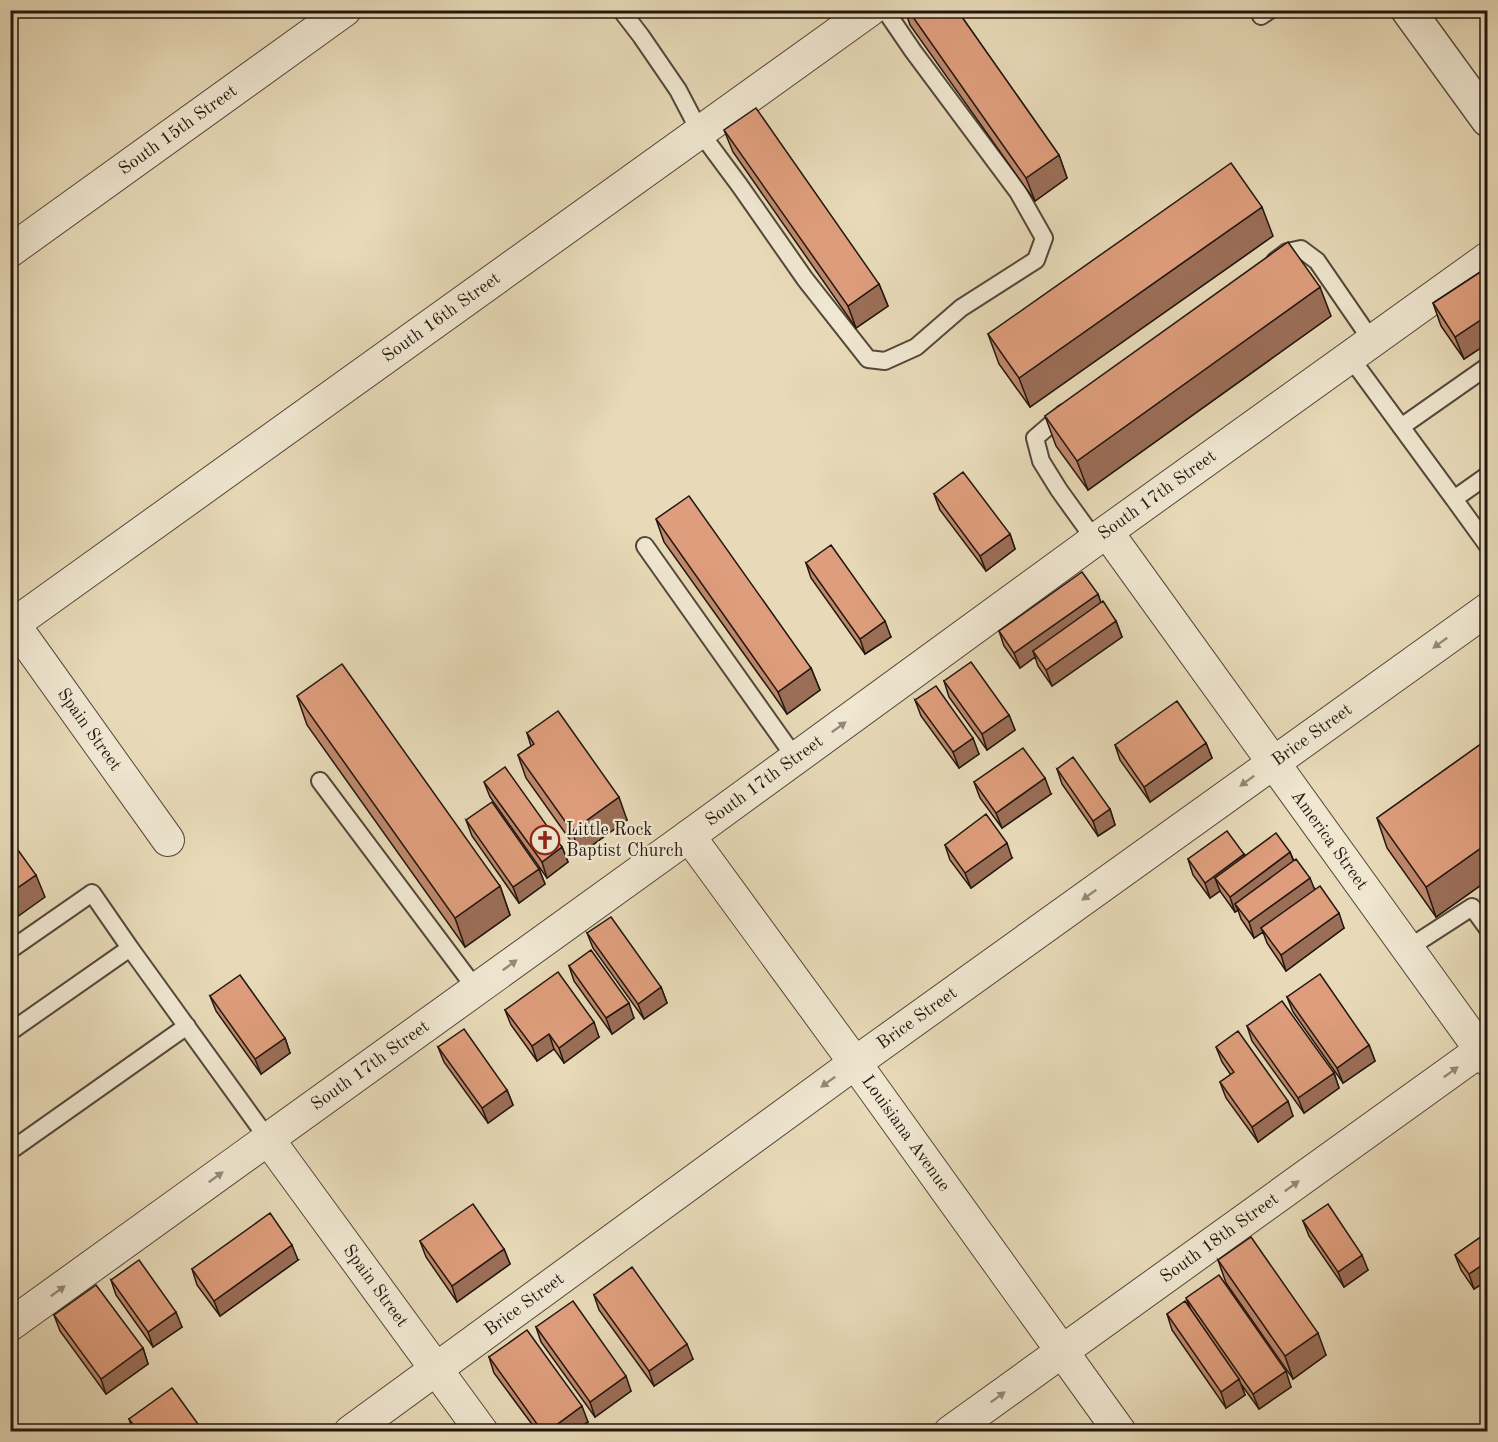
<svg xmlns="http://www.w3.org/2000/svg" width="1498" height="1442" font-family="'Old Standard TT',serif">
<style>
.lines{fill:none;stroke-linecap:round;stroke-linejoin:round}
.service-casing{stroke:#54483a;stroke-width:20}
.minor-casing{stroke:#54483a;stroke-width:34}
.tertiary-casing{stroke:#54483a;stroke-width:36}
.service{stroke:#f0e7d1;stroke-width:16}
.minor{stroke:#f0e7d1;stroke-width:32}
.tertiary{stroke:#f0e7d1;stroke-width:33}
.wall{fill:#bf876b;stroke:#221710;stroke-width:1.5}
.shaded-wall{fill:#9b6e57;stroke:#221710;stroke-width:1.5}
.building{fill:#de9d7c;stroke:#221710;stroke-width:1.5}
.oneway{fill:#93897a}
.labels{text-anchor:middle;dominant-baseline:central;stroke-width:4.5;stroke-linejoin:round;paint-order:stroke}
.street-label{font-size:18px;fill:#221710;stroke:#f0e7d1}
.poi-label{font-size:18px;fill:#221710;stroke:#f0e7d1;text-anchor:start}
</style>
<rect width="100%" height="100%" fill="#e8dab8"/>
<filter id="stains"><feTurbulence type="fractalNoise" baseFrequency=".00333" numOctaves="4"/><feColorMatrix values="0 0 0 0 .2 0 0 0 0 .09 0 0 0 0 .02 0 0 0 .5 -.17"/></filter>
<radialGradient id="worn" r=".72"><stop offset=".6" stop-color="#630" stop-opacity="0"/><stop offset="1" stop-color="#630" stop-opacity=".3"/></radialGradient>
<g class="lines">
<!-- service casing -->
<g class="service-casing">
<path id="service" d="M621,10L641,36L678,90L700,132L740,186L805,279L868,359L885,361L916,347L961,308L1036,260L1044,238L1018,192L913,51L885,10
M1261,16L1270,10
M1275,261L1287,252L1301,249L1317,261L1372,341
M1350,357L1454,499
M1064,413L1035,438L1041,461L1059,490L1095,540
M1401,427L1488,366
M1488,475L1454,499L1488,546
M645,546L796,759
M320,781L476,989
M1407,949L1472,907L1488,929
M10,950L92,893L130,948
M10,1032L130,948L268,1139
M10,1151L187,1026"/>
</g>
<!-- minor casing -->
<g class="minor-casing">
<g id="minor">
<path id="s1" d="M10,251L345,10"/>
<path id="s2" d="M1107,532L1488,1060"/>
<path id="s3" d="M10,619L168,840"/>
<path id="s4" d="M14,624L870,10"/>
<path id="s5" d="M689,836L855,1063L1120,1432"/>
<path id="s6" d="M268,1139L482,1432"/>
<path id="s7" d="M10,1325L689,836L1095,540L1488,258"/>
<path id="s8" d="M350,1432L855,1063L1488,609"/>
<path id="s9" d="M950,1432L1488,1045"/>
</g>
</g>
<!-- tertiary casing -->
<g class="tertiary-casing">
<path id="tertiary" d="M1408,10L1488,120"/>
</g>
<!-- service -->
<use href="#service" class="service"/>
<!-- minor -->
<use href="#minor" class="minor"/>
<!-- tertiary -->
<use href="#tertiary" class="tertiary"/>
</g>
<!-- wall -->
<path class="wall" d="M905,10H957L1059,155L1067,178L1035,201L910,25Z
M724,130L879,284L888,306L856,328L733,152Z
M1273,236L1030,407L999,364L988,334Z
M1488,267V343L1464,359L1441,326L1433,303Z
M1331,316L1088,490L1056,446L1045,416Z
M934,494L1010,534L1015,549L986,571L940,510Z
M656,519L811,668L820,690L787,714L664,542Z
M806,563L891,637L865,654L811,578Z
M1098,594L1101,603L1116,621L1122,637L1052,686L1038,666L1035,657L1020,668L1004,646L999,631Z
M944,681L1009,715L1015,730L987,750L949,697Z
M297,696L500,886L510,915L465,947L307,725Z
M915,700L979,754L959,768L921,716Z
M527,733L627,820L580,854L526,778L518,755L531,746Z
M1488,739V880L1436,917L1387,848L1377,818Z
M1206,743L1212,758L1150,802L1120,760L1115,745Z
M1057,769L1110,809L1115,825L1098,836L1062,784Z
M484,782L562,847L568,862L547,878L490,797Z
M974,782L1051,794L1002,828L980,798Z
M466,820L539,869L545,884L519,903L472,836Z
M945,845L1012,858L971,888L950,860Z
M1290,852L1294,861L1344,928L1286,971L1267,943L1263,932L1254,938L1241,919L1238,910L1235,912L1220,891L1210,898L1193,875L1188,859Z
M587,933L661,987L667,1003L644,1019L593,948Z
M569,966L634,1018L612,1034L574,981Z
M210,996L285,1038L290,1053L261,1074L216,1011Z
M1287,997L1369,1045L1375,1061L1343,1083L1293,1012Z
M505,1010L599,1037L564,1063L554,1049L537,1061L511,1025Z
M1247,1026L1334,1073L1339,1088L1304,1113L1252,1041Z
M438,1047L507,1090L513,1105L488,1123L444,1062Z
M1216,1047L1293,1116L1258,1142L1226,1098L1220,1082L1231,1075L1222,1062Z
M1303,1221L1368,1270L1344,1287L1309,1236Z
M1488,1232V1280L1474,1289L1461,1270L1455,1255Z
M420,1241L504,1249L510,1264L457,1302L426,1257Z
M298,1260L220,1316L197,1285L192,1269Z
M1218,1260L1326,1355L1293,1379L1226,1283Z
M111,1280L182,1327L153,1347L116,1295Z
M594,1295L693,1359L654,1386L599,1310Z
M1186,1298L1291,1387L1259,1409L1241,1384L1245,1395L1226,1408L1172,1330L1167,1314L1190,1308Z
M54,1315L143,1348L148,1364L106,1394L60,1331Z
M536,1327L631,1391L595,1417L541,1342Z
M489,1357L588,1422L574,1431H537L494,1373Z
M129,1419L203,1431H133Z"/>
<!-- shaded-wall -->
<path class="shaded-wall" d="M1059,155L1067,178L1035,201L1026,178Z
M1262,207L1273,236L1030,407L1019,378Z
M879,284L888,306L856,328L848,306Z
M1320,287L1331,316L1088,490L1077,461Z
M1488,315V343L1464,359L1455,337Z
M1010,534L1015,549L986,571L980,556Z
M1098,594L1103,609L1033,651L1035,657L1020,668L1014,653Z
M885,621L891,637L865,654L860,639Z
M1116,621L1122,637L1052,686L1046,670Z
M811,668L820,690L787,714L778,692Z
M1009,715L1015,730L987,750L982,734Z
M973,738L979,754L959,768L953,752Z
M1206,743L1212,758L1150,802L1144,787Z
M1045,778L1051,794L1002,828L996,813Z
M619,797L627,820L580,854L572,831Z
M1110,809L1115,825L1098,836L1093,821Z
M1007,843L1012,858L971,888L965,873Z
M1488,843V880L1436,917L1426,887Z
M562,847L568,862L547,878L542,862Z
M1290,852L1296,868L1235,904L1238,910L1235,912L1230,897Z
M1244,854L1249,869L1215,878L1220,891L1210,898L1205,883Z
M539,869L545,884L519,903L513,887Z
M36,875L45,897L10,922V893Z
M1310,878L1316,893L1261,928L1263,932L1254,938L1249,922Z
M500,886L510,915L465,947L455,918Z
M1339,913L1344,928L1286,971L1281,955Z
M661,987L667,1003L644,1019L638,1004Z
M629,1003L634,1018L612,1034L606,1018Z
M594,1022L599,1037L564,1063L559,1048Z
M549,1034L554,1049L537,1061L532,1046Z
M285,1038L290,1053L261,1074L255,1059Z
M1369,1045L1375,1061L1343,1083L1337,1068Z
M1334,1073L1339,1088L1304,1113L1298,1098Z
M507,1090L513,1105L488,1123L482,1108Z
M1288,1101L1293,1116L1258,1142L1252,1127Z
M292,1245L298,1260L220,1316L214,1301Z
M504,1249L510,1264L457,1302L452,1286Z
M1362,1255L1368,1270L1344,1287L1338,1272Z
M1488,1261V1280L1474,1289L1469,1274Z
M176,1312L182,1327L153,1347L148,1332Z
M1318,1333L1326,1355L1293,1379L1285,1356Z
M687,1344L693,1359L654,1386L649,1371Z
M143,1348L148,1364L106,1394L101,1379Z
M1286,1371L1291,1387L1259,1409L1253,1394Z
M626,1376L631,1391L595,1417L590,1402Z
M1239,1379L1245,1395L1226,1408L1221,1392Z
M582,1406L588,1422L574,1431H548Z"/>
<!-- building -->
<path class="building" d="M908,10H957L1059,155L1026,178Z
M756,108L879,284L848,306L724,130Z
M1231,163L1262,207L1019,378L988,334Z
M1288,242L1320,287L1077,461L1045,416Z
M1488,267V315L1455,337L1433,303Z
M963,472L1010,534L980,556L934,494Z
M689,496L811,668L778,692L656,519Z
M831,545L885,621L860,639L806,563Z
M1082,572L1098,594L1014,653L999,631Z
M1103,601L1116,621L1046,670L1033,651Z
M971,662L1009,715L982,734L944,681Z
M342,664L500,886L455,918L297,696Z
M936,686L973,738L953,752L915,700Z
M1177,701L1206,743L1144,787L1115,745Z
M558,711L619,797L572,831L518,755L534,744L527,733Z
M1488,739V843L1426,887L1377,818Z
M1023,748L1045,778L996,813L974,782Z
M1073,757L1110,809L1093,821L1057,769Z
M505,767L562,847L542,862L484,782Z
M492,802L539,869L513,887L466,820Z
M986,814L1007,843L965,873L945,845Z
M1227,831L1244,854L1205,883L1188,859Z
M1276,833L1290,852L1230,897L1215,878Z
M10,839L36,875L10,893Z
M1296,859L1310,878L1249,922L1235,904Z
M1320,886L1339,913L1281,955L1261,928Z
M611,917L661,987L638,1004L587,933Z
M591,950L629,1003L606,1018L569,966Z
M558,972L594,1022L559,1048L549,1034L532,1046L505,1010Z
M1320,974L1369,1045L1337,1068L1287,997Z
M240,975L285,1038L255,1059L210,996Z
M1282,1001L1334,1073L1298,1098L1247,1026Z
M464,1029L507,1090L482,1108L438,1047Z
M1238,1031L1288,1101L1252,1127L1220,1082L1234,1072L1216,1047Z
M473,1204L504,1249L452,1286L420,1241Z
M1328,1204L1362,1255L1338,1272L1303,1221Z
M270,1213L292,1245L214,1301L192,1269Z
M1488,1232V1261L1469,1274L1455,1255Z
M1251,1237L1318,1333L1285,1356L1218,1260Z
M139,1260L176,1312L148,1332L111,1280Z
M632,1267L687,1344L649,1371L594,1295Z
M1219,1275L1286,1371L1253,1394L1186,1298Z
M96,1285L143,1348L101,1379L54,1315Z
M573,1301L626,1376L590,1402L536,1327Z
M1185,1301L1239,1379L1221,1392L1167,1314Z
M527,1330L582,1406L548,1431H542L489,1357Z
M172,1388L203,1431H138L129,1419Z"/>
<!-- one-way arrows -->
<defs><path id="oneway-solid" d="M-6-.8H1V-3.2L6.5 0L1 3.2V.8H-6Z" transform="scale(1.5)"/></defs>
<g class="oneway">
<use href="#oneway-solid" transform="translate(1440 643) rotate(144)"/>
<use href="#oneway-solid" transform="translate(839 727) rotate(-36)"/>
<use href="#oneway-solid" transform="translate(1247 781) rotate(144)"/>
<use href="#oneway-solid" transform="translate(1089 895) rotate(144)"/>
<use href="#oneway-solid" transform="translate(510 965) rotate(-36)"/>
<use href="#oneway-solid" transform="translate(1451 1072) rotate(-36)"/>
<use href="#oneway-solid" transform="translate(828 1082) rotate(144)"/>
<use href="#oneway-solid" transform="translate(216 1177) rotate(-36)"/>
<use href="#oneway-solid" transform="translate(1292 1186) rotate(-36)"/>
<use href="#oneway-solid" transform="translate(58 1291) rotate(-36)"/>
<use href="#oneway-solid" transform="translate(998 1397) rotate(-36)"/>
</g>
<!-- icons -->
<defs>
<g id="church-ring" transform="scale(1.5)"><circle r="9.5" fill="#f0e7d1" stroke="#8f2418" stroke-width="1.5"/><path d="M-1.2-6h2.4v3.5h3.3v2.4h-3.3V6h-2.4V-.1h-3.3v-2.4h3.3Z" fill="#8f2418"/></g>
</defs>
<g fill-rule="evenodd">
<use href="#church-ring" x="545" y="840"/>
</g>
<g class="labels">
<!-- street labels -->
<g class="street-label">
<text stroke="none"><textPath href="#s1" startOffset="207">South 15th Street</textPath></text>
<text stroke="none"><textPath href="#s4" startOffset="526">South 16th Street</textPath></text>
<text stroke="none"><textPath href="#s7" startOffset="1416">South 17th Street</textPath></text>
<text stroke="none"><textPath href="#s3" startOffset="136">Spain Street</textPath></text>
<text stroke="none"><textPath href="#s8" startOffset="1188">Brice Street</textPath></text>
<text stroke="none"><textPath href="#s7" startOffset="930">South 17th Street</textPath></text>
<text stroke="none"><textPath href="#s2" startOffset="380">America Street</textPath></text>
<text stroke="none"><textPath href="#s8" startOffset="702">Brice Street</textPath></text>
<text stroke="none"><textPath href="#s7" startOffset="444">South 17th Street</textPath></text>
<text stroke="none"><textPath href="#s5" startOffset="368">Louisiana Avenue</textPath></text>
<text stroke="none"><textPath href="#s9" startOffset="332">South 18th Street</textPath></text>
<text stroke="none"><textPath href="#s6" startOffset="182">Spain Street</textPath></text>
<text stroke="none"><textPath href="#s8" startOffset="216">Brice Street</textPath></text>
</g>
<!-- poi labels -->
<g class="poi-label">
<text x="566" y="830">Little Rock<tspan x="566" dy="21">Baptist Church</tspan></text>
</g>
</g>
<!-- margin -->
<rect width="1498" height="1442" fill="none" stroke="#e8dab8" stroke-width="36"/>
<rect x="12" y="12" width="1474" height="1418" fill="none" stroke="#221710" stroke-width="3"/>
<rect x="18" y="18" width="1462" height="1406" fill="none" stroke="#221710" stroke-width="1.5"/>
<rect width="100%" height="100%" filter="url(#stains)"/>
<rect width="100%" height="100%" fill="url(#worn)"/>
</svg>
